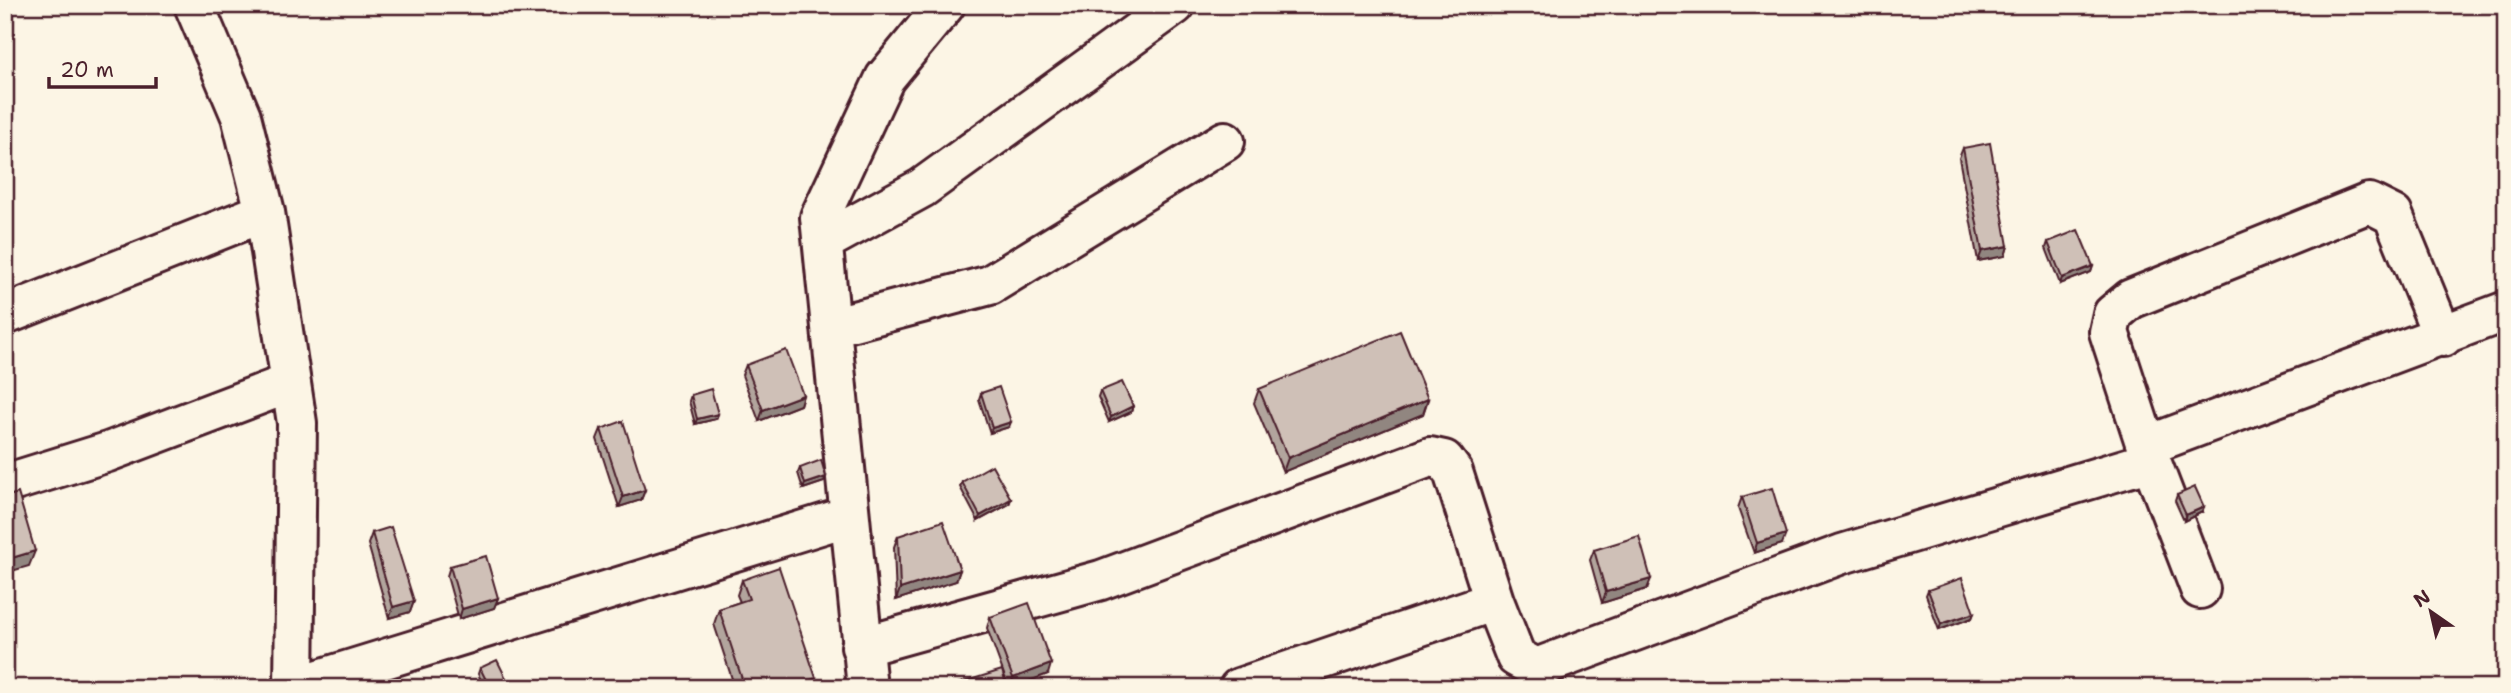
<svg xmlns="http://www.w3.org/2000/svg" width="2511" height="693" font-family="'Shantell Sans',sans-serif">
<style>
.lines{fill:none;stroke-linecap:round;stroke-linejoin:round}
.minor-casing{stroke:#4a1f2b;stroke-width:44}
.minor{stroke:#fcf5e5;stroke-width:38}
.wall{fill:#b2a59d;stroke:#4a1f2b;stroke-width:2}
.shaded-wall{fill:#918680;stroke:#4a1f2b;stroke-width:2}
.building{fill:#cfc0b7;stroke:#4a1f2b;stroke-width:2}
</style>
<rect width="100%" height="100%" fill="#fcf5e5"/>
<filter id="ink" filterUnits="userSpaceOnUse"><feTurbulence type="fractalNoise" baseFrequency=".0143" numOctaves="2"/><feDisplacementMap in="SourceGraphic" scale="14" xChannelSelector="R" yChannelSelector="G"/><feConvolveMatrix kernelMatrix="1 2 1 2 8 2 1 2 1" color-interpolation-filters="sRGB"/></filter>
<g filter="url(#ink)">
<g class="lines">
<!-- minor casing -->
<g class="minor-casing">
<path id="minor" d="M194,5L241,116L265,212L297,423L294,688
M823,242L922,188L1175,5
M5,315L265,212
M831,327L990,285L1225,141
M2146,446L2506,311
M5,484L108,452L290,383
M2200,589L2151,461L2109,332L2113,314L2131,299L2369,203L2393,215L2443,337
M1494,601L1516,657L1536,668L1842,554L2151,461
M861,647L1101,580L1430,457L1444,460L1453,472L1494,601L1239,688
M294,687L849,516
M867,688L820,217L885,78L945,5"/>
</g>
<!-- minor -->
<use href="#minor" class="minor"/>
</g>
<!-- wall -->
<path class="wall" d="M1963,148L2008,246L2005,256L1978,261L1959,158Z
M2048,242L2093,266L2091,272L2060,284L2046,248Z
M746,365L803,395L800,405L759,421L742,375Z
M1259,389L1428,399L1423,414L1283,472L1254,403Z
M1100,391L1133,406L1131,412L1109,422L1098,397Z
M981,393L1009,427L990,433L979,399Z
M691,395L718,414L716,419L695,424L689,401Z
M601,429L645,490L641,500L619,507L597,439Z
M800,468L826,477L824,482L803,489L798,473Z
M962,482L1011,499L1009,504L978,521L960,487Z
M2177,495L2202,512L2184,521L2175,501Z
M1742,497L1782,544L1754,553L1738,508Z
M372,533L414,601L410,612L389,618L368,544Z
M898,536L960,570L956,581L896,600L894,547Z
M1594,550L1647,589L1602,603L1590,560Z
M450,566L498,598L494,608L459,619L447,576Z
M742,580L812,688H735L714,624L719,609L740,602L737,595Z
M1928,590L1974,613L1972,618L1939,630L1926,595Z
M990,617L1048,674L1012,688H1009L987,628Z
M480,668L509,684L508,688H485L478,674Z"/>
<!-- shaded-wall -->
<path class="shaded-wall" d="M2008,246L2005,256L1978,261L1982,251Z
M2093,266L2091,272L2060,284L2062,278Z
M803,395L800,405L759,421L763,410Z
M1428,399L1423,414L1283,472L1288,458Z
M1133,406L1131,412L1109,422L1111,417Z
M718,414L716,419L695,424L697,419Z
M1011,422L1009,427L990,433L992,428Z
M826,477L824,482L803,489L805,484Z
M645,490L641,500L619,507L623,497Z
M1011,499L1009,504L978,521L980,516Z
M2204,507L2202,512L2184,521L2186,515Z
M1786,534L1782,544L1754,553L1757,543Z
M35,551L29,566L5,573V560Z
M960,570L956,581L896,600L900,589Z
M1651,579L1647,589L1602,603L1606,592Z
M498,598L494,608L459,619L462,609Z
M414,601L410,612L389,618L393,607Z
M1974,613L1972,618L1939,630L1941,624Z
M1051,664L1048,674L1010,688L1013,678Z
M816,678L812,688H787Z"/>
<!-- building -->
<path class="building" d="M1990,143L2008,246L1982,251L1963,148Z
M2078,230L2093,266L2062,278L2048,242Z
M1400,331L1428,399L1288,458L1259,389Z
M786,350L803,395L763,410L746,365Z
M1122,382L1133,406L1111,417L1100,391Z
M999,387L1011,422L992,428L981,393Z
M711,389L718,414L697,419L691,395Z
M623,421L645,490L623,497L601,429Z
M821,460L826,477L805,484L800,468Z
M992,465L1011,499L980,516L962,482Z
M2195,487L2204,507L2186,515L2177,495Z
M1772,488L1786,534L1757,543L1742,497Z
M18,493L35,551L5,560V497Z
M943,521L960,570L900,589L898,536Z
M391,527L414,601L393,607L372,533Z
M1639,536L1651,579L1606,592L1594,550Z
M486,556L498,598L462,609L450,566Z
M779,567L816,678L787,688H745L719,609L749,599L742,580Z
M1962,578L1974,613L1941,624L1928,590Z
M1029,603L1051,664L1013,678L990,617Z
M497,660L509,684L502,688H490L480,668Z
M1002,670L1007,688H958L957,684Z"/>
</g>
<!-- margin -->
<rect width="2511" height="693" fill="none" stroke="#fcf5e5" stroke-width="28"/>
<rect x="14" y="14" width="2483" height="665" fill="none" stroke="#4a1f2b" stroke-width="2.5" filter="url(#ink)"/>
<!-- north arrow -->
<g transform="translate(2431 612) rotate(326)" stroke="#fcf5e5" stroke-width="5" paint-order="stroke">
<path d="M0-5L12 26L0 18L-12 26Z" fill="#4a1f2b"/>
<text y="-10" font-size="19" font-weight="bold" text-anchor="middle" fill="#4a1f2b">N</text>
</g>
<!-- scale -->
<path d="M49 77v10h107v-10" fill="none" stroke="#4a1f2b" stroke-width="3.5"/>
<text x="60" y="77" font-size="21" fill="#4a1f2b" stroke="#fcf5e5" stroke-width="5" paint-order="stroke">20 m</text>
</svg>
